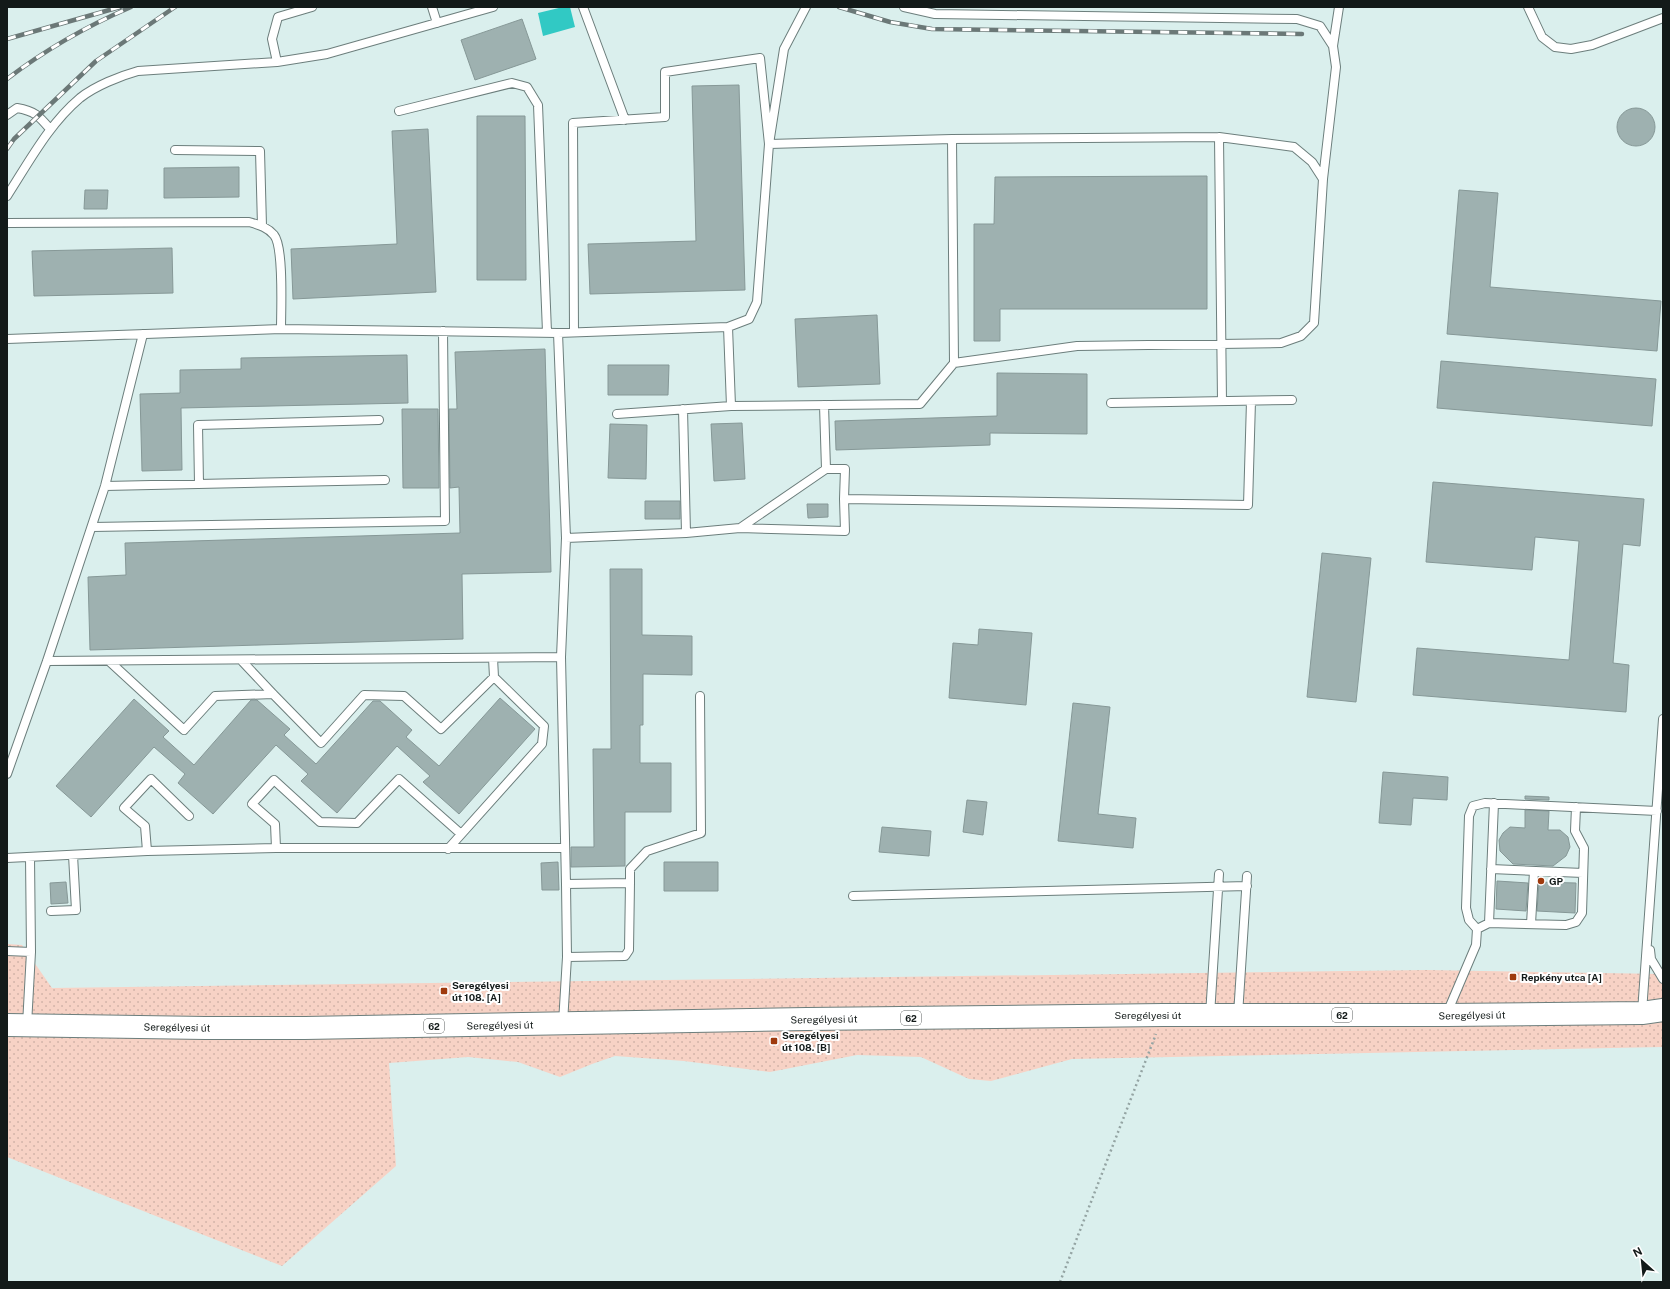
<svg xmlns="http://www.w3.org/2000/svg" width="1670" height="1289" font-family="'Public Sans',sans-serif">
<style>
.grass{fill:url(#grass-dots)}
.water{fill:#31c9c4}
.building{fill:#9eb1b0;stroke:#869897}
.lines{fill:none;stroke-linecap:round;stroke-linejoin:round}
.lane-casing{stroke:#6c7e7c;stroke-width:10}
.primary-casing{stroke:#6c7e7c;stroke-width:24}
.path{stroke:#94a4a3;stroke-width:2.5;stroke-dasharray:2 3;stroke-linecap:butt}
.lane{stroke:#fff;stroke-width:8}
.primary{stroke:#fff;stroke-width:22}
.rail-casing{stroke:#6b7877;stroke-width:4.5}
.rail{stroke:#fff;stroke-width:3;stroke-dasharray:9;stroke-linecap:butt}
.poi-dot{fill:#9f3a0d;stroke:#fff;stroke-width:1.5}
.labels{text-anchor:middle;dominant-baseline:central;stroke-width:4;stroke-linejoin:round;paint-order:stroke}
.shield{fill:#fff;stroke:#5a5f5e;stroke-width:1}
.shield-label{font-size:9px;font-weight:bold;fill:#131a19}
.poi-label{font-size:10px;font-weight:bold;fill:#131a19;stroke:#fff;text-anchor:start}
.street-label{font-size:10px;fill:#131a19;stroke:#fff}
</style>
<defs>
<pattern id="grass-dots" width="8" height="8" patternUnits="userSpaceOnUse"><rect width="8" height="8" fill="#f7d2c5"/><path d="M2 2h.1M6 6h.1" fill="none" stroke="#d3b4a9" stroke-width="1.8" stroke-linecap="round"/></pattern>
</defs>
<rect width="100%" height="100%" fill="#daefed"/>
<!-- grass -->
<path class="grass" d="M7,944L22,945L52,988L1427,970L1663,974V1047L1072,1059L991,1081L969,1079L921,1057L857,1055L770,1072L684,1061L615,1056L592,1064L560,1077L518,1062L468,1057L389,1063L396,1166L282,1266L7,1157Z"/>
<!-- water -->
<path class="water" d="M563,7H570L575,27L543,36L538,13Z"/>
<!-- building -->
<path class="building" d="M522,19L536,59L475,80L461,40Z
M739,85L745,290L590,294L588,244L696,241L692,86Z
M1617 127a19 19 0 1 1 38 0a19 19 0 1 1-38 0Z
M477,116H525L526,280H477Z
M428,129L436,292L293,299L291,249L397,244L392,131Z
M239,167V197L164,198V168Z
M1207,176V309H1000V341H974V224H994L995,177Z
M85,190H108L107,209H84Z
M1459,190L1498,193L1490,287L1661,301L1657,351L1447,334Z
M172,248L173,293L34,296L32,251Z
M877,315L880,384L798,387L795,319Z
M545,349L551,572L462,574L463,639L90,650L88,577L126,575L125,543L460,533L459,487L450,488L449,409H457L455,352Z
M407,355L408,403L181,408L182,470L142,471L140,394L180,393V370L241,369V358Z
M1441,361L1656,379L1652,426L1437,408Z
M608,365H669L668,395H608Z
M997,373L1087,374V434L990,433V445L836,450L835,421L997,416Z
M402,409H438L439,488H403Z
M742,423L745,479L714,481L711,424Z
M610,424L647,425L646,479L608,478Z
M1433,482L1644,499L1640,546L1623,544L1613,663L1629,665L1626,712L1413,695L1417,648L1569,660L1579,541L1535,537L1532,570L1426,562Z
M645,501H680V519H645Z
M807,504H828V517L808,518Z
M1322,553L1371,558L1356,702L1307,697Z
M610,569H642V635L692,636V675L643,674V725H640V763H671V812H625V866L571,867V847H594L593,749H611Z
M979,629L1032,633L1026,705L949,698L953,643L978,645Z
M500,698L535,729L459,814L423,782L430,776L397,746L337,813L301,781L308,774L276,745L213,814L178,783L185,774L154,747L91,817L56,786L134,699L169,731L163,737L194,765L251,700H257L290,729L284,735L316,764L373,701H380L412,730L406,737L439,766Z
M1073,703L1110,707L1098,814L1136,818L1133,848L1058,841Z
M1383,772L1448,777L1447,800L1413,798L1411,825L1379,823Z
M1525,796L1549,797V800L1525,799Z
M967,800L987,802L983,835L963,832Z
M1525,810L1549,811L1548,830H1560L1568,837L1570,847L1566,856L1553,866L1513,864L1500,851L1499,840L1503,833L1510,827L1525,828Z
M882,827L931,831L929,856L879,852Z
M558,862L559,890H542L541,863Z
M664,862H718V891H664Z
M1497,881L1528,883L1526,911L1496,909Z
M66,882L68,903L51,904L50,883Z
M1539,882L1576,883L1575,913L1537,911Z"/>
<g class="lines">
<!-- lane casing -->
<g class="lane-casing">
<path id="lane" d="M432,7L437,23
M583,7L625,120
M904,7L935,14L1297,19L1320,26L1333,46L1336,67L1323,179
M1528,7L1542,37L1555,47L1571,49L1592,45L1663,18
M1333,46L1339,7
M277,62L272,39L278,17L312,7
M399,111L512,83L527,87L538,105L547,332
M7,115L17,108C35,111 39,116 50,129
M1219,137L1222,401
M175,150L260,151L262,226
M7,196C29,162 49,124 80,98C95,86 120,76 138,71L277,62L327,54L493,7
M7,223L249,222C259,225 267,227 274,235C284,247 281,311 281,329
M728,327L731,406
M574,332L573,123L665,117V72L760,58L769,144L952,139L1219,137L1294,147L1312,162L1323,179L1314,323L1301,336L1281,343L1077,346L954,363
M558,333L566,538L561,657L566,884
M7,339L281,329L558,333L728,327L749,319L757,302L769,144L784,49L806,7
M1111,403L1292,400
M683,409L686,533
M617,414L731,406L920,404L954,363L952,139
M826,469H845L844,499
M199,484L198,425L379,420
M105,486L385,480
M92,527L445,521L443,331
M740,528L826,469L824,405
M566,538L686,533L740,528L845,531L844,499L1248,505L1251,401
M241,660L273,694L321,743L364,695L404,696L441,729L494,677
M47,661L561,657
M109,661L184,730L215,696L273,694
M7,774L47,661L105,486L143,334
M276,848L275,824L252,804L274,780L320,822L357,823L399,779L461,834
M448,849L542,744L544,726L494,677L493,658
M147,851L145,826L124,808L151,779L189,816
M7,858L147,851L276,848H565
M1491,869L1583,873
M630,883V869L647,851L701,833L700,696
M853,896L1247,886
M51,911L76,910L73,855
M1489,923L1494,803
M1531,924L1534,871
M1477,929L1489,923L1566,925L1576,922L1582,913L1584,848L1575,831L1576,807
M1650,950L1651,959L1663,979
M7,951L31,952
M1642,1012L1663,719
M1447,1013L1476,945L1477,929L1469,920L1466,908L1469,816L1473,806L1485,803L1657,811
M1210,1015L1219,874
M1238,1015L1247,876
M563,1023L567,957L566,884L630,883L629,950L625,956L567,957
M27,1025L31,952L30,857"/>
</g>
<!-- primary casing -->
<g class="primary-casing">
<path id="primary" d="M7,1025L205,1028H305L807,1019L1163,1015H1446L1642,1013L1663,1010"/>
</g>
<!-- path -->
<path class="path" d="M1060,1282L1156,1034"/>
<!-- lane -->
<use href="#lane" class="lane"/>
<!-- primary -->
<use href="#primary" class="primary"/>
<!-- rail casing -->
<g class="rail-casing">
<path id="rail" d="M839,7L890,22L932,29L1302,34
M7,39L120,7
M7,79C45,50 87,26 131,7
M7,149L14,139L96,61L175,7"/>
</g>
<!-- rail -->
<use href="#rail" class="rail"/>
</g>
<!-- markers -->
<g class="poi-dot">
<circle cx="1541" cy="881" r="4"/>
<rect x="1509" y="973" width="8" height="8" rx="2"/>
<rect x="440" y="987" width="8" height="8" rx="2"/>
<rect x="770" y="1037" width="8" height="8" rx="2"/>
</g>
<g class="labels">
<!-- shield labels -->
<g class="shield">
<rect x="1332" y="1008" width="20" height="14" rx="3"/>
<rect x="901" y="1011" width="20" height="14" rx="3"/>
<rect x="424" y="1019" width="20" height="14" rx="3"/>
</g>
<g class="shield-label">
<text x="1342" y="1015">62</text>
<text x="911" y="1018">62</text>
<text x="434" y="1026">62</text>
</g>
<!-- poi labels -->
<g class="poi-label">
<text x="1549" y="881">GP</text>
<text x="1521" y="977">Repkény utca [A]</text>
<text x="452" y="985">Seregélyesi<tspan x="452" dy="12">út 108. [A]</tspan></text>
<text x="782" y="1035">Seregélyesi<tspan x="782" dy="12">út 108. [B]</tspan></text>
</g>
<!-- street labels -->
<g class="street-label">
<text x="1148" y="1015">Seregélyesi út</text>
<text transform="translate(1472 1015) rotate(-1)">Seregélyesi út</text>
<text transform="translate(824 1019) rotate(-1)">Seregélyesi út</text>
<text transform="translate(500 1025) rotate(-1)">Seregélyesi út</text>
<text transform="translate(177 1027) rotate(1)">Seregélyesi út</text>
</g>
</g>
<!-- border -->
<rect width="1670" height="1289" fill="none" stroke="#131a19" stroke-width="16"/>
<!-- north arrow -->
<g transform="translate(1642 1261) rotate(333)" stroke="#ffffff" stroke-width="3" paint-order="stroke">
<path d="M0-3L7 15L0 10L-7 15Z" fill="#131a19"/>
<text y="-6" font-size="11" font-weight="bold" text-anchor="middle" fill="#131a19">N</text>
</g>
</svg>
